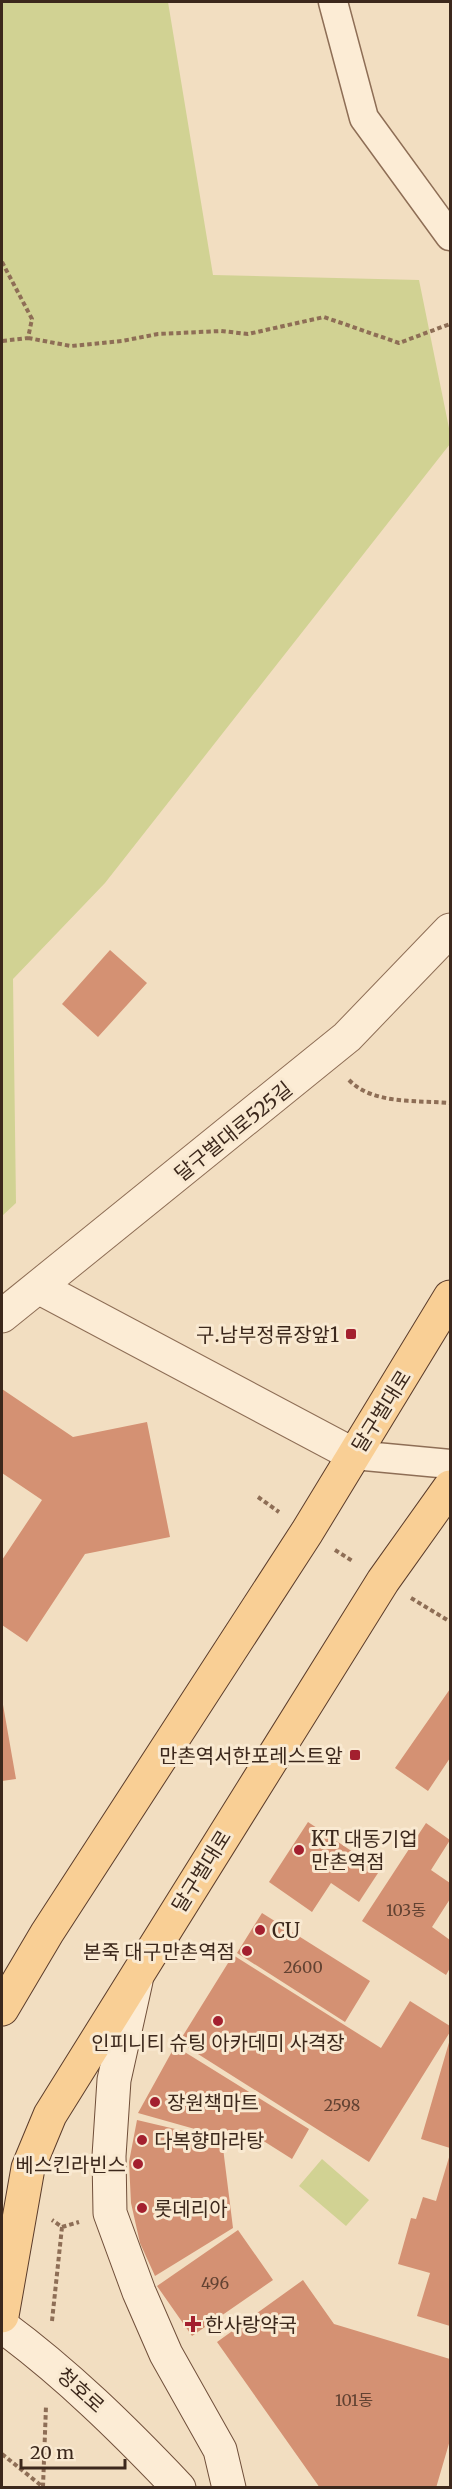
<svg xmlns="http://www.w3.org/2000/svg" width="452" height="2489" font-family="Merriweather,'Noto Sans KR',serif">
<style>
.green{fill:#d1d293}
.building{fill:#d49173}
.lines{fill:none;stroke-linecap:round;stroke-linejoin:round}
.minor-casing{stroke:#8e6e56;stroke-width:31}
.tertiary-casing{stroke:#8e6e56;stroke-width:35}
.secondary-casing{stroke:#704f3a;stroke-width:35}
.primary-casing{stroke:#5b3c2b;stroke-width:35}
.path{stroke:#8e6e56;stroke-width:4;stroke-dasharray:4.5 3;stroke-linecap:butt}
.minor{stroke:#fcecd5;stroke-width:28}
.tertiary{stroke:#fcecd5;stroke-width:33}
.secondary{stroke:#fcecd5;stroke-width:33}
.primary{stroke:#f9cf95;stroke-width:33}
.poi-dot{fill:#a3202f;stroke:#f9e9d1;stroke-width:2}
.labels{text-anchor:middle;dominant-baseline:central;stroke-width:6;stroke-linejoin:round;paint-order:stroke}
.number-label{font-size:16px;fill:#624232}
.street-label{font-size:20px;fill:#3c281c;stroke:#f9e9d1}
.poi-label{font-size:20px;fill:#3c281c;stroke:#f9e9d1;text-anchor:start}
</style>
<rect width="100%" height="100%" fill="#f2dec1"/>
<!-- green -->
<path class="green" d="M2,2H168L213,275L419,280L450,433V444L105,883L13,979L16,1203L2,1216Z
M322,2159L369,2200L346,2226L299,2186Z"/>
<!-- building -->
<path class="building" d="M110,950L147,983L98,1037L62,1004Z
M2,1389L73,1437L147,1422L170,1537L85,1554L27,1642L2,1625V1560L42,1500L2,1473Z
M450,1689V1758L428,1791L395,1768Z
M2,1699L16,1779L2,1781Z
M308,1822L380,1870L359,1902L331,1883L312,1912L269,1882Z
M426,1823L450,1840L431,1870L450,1883V1899L432,1927L450,1940V1968L446,1975L362,1921Z
M262,1913L370,1981L345,2022L237,1953Z
M233,1955L381,2048L410,2001L450,2026V2032L369,2162L179,2042Z
M450,2039V2148L421,2139Z
M175,2046L309,2129L292,2159L254,2135L248,2144L138,2113Z
M137,2120L222,2140L233,2228L155,2276L140,2243L131,2203L129,2162Z
M450,2154V2326L417,2316L430,2273L398,2264L411,2218L416,2219L423,2197L436,2201Z
M238,2230L273,2280L192,2336L157,2286Z
M303,2280L334,2324L450,2359V2440L436,2488H320L217,2342Z"/>
<g class="lines">
<!-- minor casing -->
<g class="minor-casing">
<path id="minor" d="M333,2L364,118L450,236
M354,1455L450,1464"/>
</g>
<!-- tertiary casing -->
<g class="tertiary-casing">
<path id="tertiary" d="M40,1288L354,1455
M2,1316L347,1037L450,930"/>
</g>
<!-- secondary casing -->
<g class="secondary-casing">
<path id="secondary" d="M136,1981L114,2080L109,2156L110,2213L139,2292L166,2354L220,2450L229,2488
M2,2326C67,2374 123,2429 179,2488"/>
</g>
<!-- primary casing -->
<g class="primary-casing">
<path id="primary" d="M2,2009L47,1933L307,1532L450,1297
M2,2316L28,2168L50,2115L383,1581L450,1487"/>
</g>
<!-- path -->
<path class="path" d="M2,262L32,319L28,338L2,341
M28,338L71,346L122,341L158,334L221,331L248,334L324,317L399,343L450,324
M349,1080C373,1105 418,1100 450,1103
M258,1497L279,1512
M335,1550L354,1562
M411,1598L449,1621
M62,2227L79,2222
M52,2321L62,2227L52,2220
M2,2454L43,2487L46,2406"/>
<!-- minor -->
<use href="#minor" class="minor"/>
<!-- tertiary -->
<use href="#tertiary" class="tertiary"/>
<!-- secondary -->
<use href="#secondary" class="secondary"/>
<!-- primary -->
<use href="#primary" class="primary"/>
</g>
<!-- markers -->
<g class="poi-dot">
<rect x="345" y="1328" width="12" height="12" rx="3"/>
<rect x="349" y="1749" width="12" height="12" rx="3"/>
<circle cx="299" cy="1850" r="6"/>
<circle cx="260" cy="1930" r="6"/>
<circle cx="247" cy="1951" r="6"/>
<circle cx="218" cy="2021" r="6"/>
<circle cx="155" cy="2102" r="6"/>
<circle cx="142" cy="2140" r="6"/>
<circle cx="138" cy="2164" r="6"/>
<circle cx="142" cy="2208" r="6"/>
<path d="M190 2315h6v6h6v6h-6v6h-6v-6h-6v-6h6z"/>
</g>
<g class="labels">
<!-- number labels -->
<g class="number-label">
<text x="406" y="1910">103동</text>
<text x="303" y="1967">2600</text>
<text x="342" y="2105">2598</text>
<text x="215" y="2283">496</text>
<text x="354" y="2400">101동</text>
</g>
<!-- street labels -->
<g class="street-label">
<text transform="translate(233 1131) rotate(-39)">달구벌대로525길</text>
<text transform="translate(381 1411) rotate(-58)">달구벌대로</text>
<text transform="translate(201 1871) rotate(-58)">달구벌대로</text>
<text transform="translate(81 2390) rotate(42)">청호로</text>
</g>
<!-- poi labels -->
<g class="poi-label">
<text x="339" y="1334" text-anchor="end">구.남부정류장앞1</text>
<text x="343" y="1755" text-anchor="end">만촌역서한포레스트앞</text>
<text x="311" y="1838">KT 대동기업<tspan x="311" dy="23">만촌역점</tspan></text>
<text x="272" y="1930">CU</text>
<text x="235" y="1951" text-anchor="end">본죽 대구만촌역점</text>
<text x="218" y="2042" text-anchor="middle">인피니티 슈팅 아카데미 사격장</text>
<text x="167" y="2102">장원책마트</text>
<text x="154" y="2140">다복향마라탕</text>
<text x="126" y="2164" text-anchor="end">베스킨라빈스</text>
<text x="154" y="2208">롯데리아</text>
<text x="205" y="2324">한사랑약국</text>
</g>
</g>
<!-- border -->
<rect width="452" height="2489" fill="none" stroke="#3c281c" stroke-width="6"/>
<!-- scale -->
<path d="M21 2459v9h104v-9" fill="none" stroke="#3c281c" stroke-width="3"/>
<text x="30" y="2459" font-size="18" fill="#3c281c" stroke="#f9e9d1" stroke-width="4.5" paint-order="stroke">20 m</text>
</svg>
